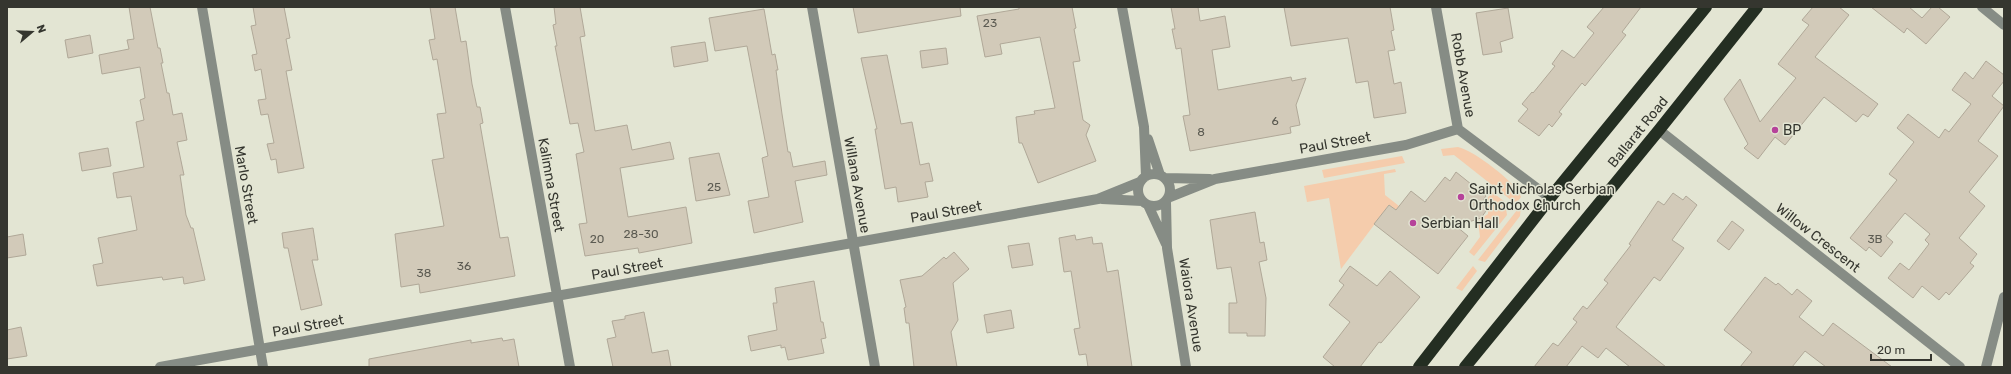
<svg xmlns="http://www.w3.org/2000/svg" width="2011" height="374" font-family="Rubik,sans-serif">
<style>
.green{fill:#f5ccac}
.building{fill:#d2cab9;stroke:#b0a898}
.lines{fill:none;stroke-linecap:round;stroke-linejoin:round}
.minor{stroke:#868c85;stroke-width:10}
.highway{stroke:#242e22;stroke-width:12}
.poi-dot{fill:#b6429a;stroke:#e3e5d3;stroke-width:1.5}
.labels{text-anchor:middle;dominant-baseline:central;stroke-width:3;stroke-linejoin:round;paint-order:stroke}
.number-label{font-size:12px;fill:#5c5b52}
.street-label{font-size:14px;fill:#35362f;stroke:#e3e5d3}
.poi-label{font-size:14px;fill:#35362f;stroke:#e3e5d3;text-anchor:start}
</style>
<rect width="100%" height="100%" fill="#e3e5d3"/>
<!-- green -->
<path class="green" d="M1458,147C1473,150 1517,183 1521,197L1516,204L1454,155L1443,156L1441,149Z
M1402,156L1405,163L1324,178L1322,170Z
M1395,169L1396,172L1384,174L1385,195L1399,206L1396,210L1389,205L1341,269L1329,198L1307,202L1304,186Z
M1492,192L1505,202L1507,215L1474,256L1469,252L1480,237L1478,221L1488,214V204L1486,200Z
M1521,205L1520,216L1485,262L1478,260Z
M1473,266L1477,271L1462,291L1456,288Z"/>
<!-- building -->
<path class="building" d="M129,7H150L158,48H160L163,63H161L167,93H169L173,115L182,113L187,140L177,142L184,175H180L186,215L191,228H193L205,280L184,284L183,277L163,280L162,277L97,286L93,265L103,263L98,238L137,230L131,196L117,198L113,173L144,167L136,122L144,120L140,100L145,98L140,67L102,74L99,55L129,49L127,40L134,39Z
M253,7H284L290,38L286,39L292,70L286,71L304,168L278,173L276,159L271,160L267,144L274,143L268,114L261,115L258,100L266,99L261,69L255,71L252,55L257,54L251,26L256,25Z
M430,7H455L461,42L466,41L472,84L477,107H480L483,123L480,124L500,238L508,237L515,276L420,293L419,284L401,287L395,234L444,226L432,160L444,158L437,114L446,113L437,59L433,60L429,40L435,39Z
M554,7H580L585,36L580,37L595,131L627,125L632,150L670,142L674,159L620,168L628,217L686,207L692,243L639,253L638,248L585,256L579,224L587,223L576,154L584,152L578,123L570,124L555,46H557L553,25L556,24Z
M853,7H960L961,16L858,33Z
M1019,7H1072L1076,28L1074,29L1080,61L1073,62L1083,120L1090,125L1086,135L1096,161L1038,183L1022,143H1019L1016,117L1035,114L1034,111L1055,108L1040,37L1000,44L1002,54L985,57L977,16L1019,9Z
M1171,7H1198L1200,21L1225,16L1230,47L1212,50L1218,90L1291,77L1292,81L1306,78L1296,105L1300,125L1290,127L1291,133L1190,151L1183,116L1190,115L1181,48L1176,49L1172,29H1175Z
M1284,7H1390L1394,30L1391,31L1395,50L1388,51L1394,84L1401,82L1406,113L1374,118L1368,81L1356,83L1348,38L1291,46Z
M1604,7H1641L1622,32L1626,35L1585,86L1582,83L1559,112L1562,114L1552,127L1549,124L1539,136L1518,121L1528,109L1522,104L1532,92L1533,93L1555,66L1552,64L1562,50L1574,58L1594,33L1587,27Z
M1813,7H1839L1849,15L1815,57L1878,104L1868,117L1863,114L1856,122L1824,97L1785,145L1775,137L1758,159L1744,148L1748,144L1724,99L1740,79L1760,122L1796,78L1778,64L1809,25L1802,20Z
M1871,7H1909L1922,18L1932,7H1938L1950,17L1926,44L1907,28L1904,33Z
M1508,8L1513,38L1500,42L1502,52L1483,55L1476,13Z
M764,9L772,55L775,54L778,70H776L782,114L788,152H790L793,167L825,161L827,175L795,181L803,222L754,233L748,201L769,197L762,158L768,156L747,46L715,51L709,18Z
M90,35L93,53L68,58L65,40Z
M705,42L708,61L674,67L671,47Z
M946,48L948,64L922,68L920,51Z
M887,55L901,124L912,122L920,165L929,163L933,181L925,182L928,197L898,202L896,187L885,189L875,129H877L861,58Z
M1986,61L2004,75V81L1992,96L2004,106L1978,141L1998,156L1969,192L1985,206L1959,238L1977,254L1970,263L1974,266L1949,295L1946,292L1939,300L1922,286L1913,298L1888,278L1900,263L1909,270L1929,244L1925,240L1930,234L1905,213L1886,236L1893,242L1881,257L1869,247L1866,251L1850,238L1897,180L1889,174L1914,142L1897,128L1908,114L1939,138L1945,129L1949,132L1971,104L1952,90L1965,72L1973,79Z
M108,148L111,166L82,171L79,153Z
M719,153L730,195L696,201L689,158Z
M1456,172L1486,196L1484,199L1486,211L1481,218L1456,226L1468,236L1438,274L1374,224L1389,205L1396,210L1411,191L1425,202L1445,177L1450,181Z
M1673,193L1683,200L1686,196L1697,205L1672,240L1684,248L1660,281L1654,277L1616,327L1666,367H1630L1606,348L1598,358L1582,346L1566,367H1534L1553,343L1558,346L1577,322L1573,319L1583,306L1587,309L1608,283L1604,280L1631,245L1629,244L1658,201L1664,205Z
M1255,212L1260,243L1264,242L1267,260L1259,262L1266,298L1265,336H1247V333H1229V303H1237L1231,267L1217,269L1210,220Z
M1732,221L1744,230L1729,250L1717,241Z
M313,228L318,260H312L322,305L301,310L288,248H284L282,233Z
M23,234L26,255L7,258V237Z
M1075,235L1076,240L1092,237L1093,244L1102,243L1107,272L1118,270L1132,367H1088L1086,354L1079,355L1074,329L1080,328L1071,271L1064,272L1059,238Z
M1029,243L1033,265L1012,268L1008,246Z
M954,252L969,269L953,283L958,320L951,332L957,367H914L909,323H906L904,308L906,307L900,280L922,276L944,257L946,259Z
M1350,266L1377,286L1390,271L1420,297L1381,343L1379,342L1360,367H1335L1323,357L1350,322L1329,305L1344,285L1339,281Z
M1765,277L1776,285L1778,283L1792,295L1797,289L1812,301L1799,317L1823,336L1833,323L1892,367H1826L1805,351L1792,367H1740L1752,352L1724,330Z
M814,281L821,322H823L826,338L821,339L824,353L788,360L785,347L781,348V345L751,351L748,336L777,330L773,303H777L775,288Z
M1011,310L1014,328L987,333L984,315Z
M644,312L652,353L668,350L671,367H613L607,339L616,337L612,321L625,319V316Z
M21,327L27,356L7,359V330Z
M502,338L503,341L514,339L519,367H369V359L471,340V343Z"/>
<g class="lines">
<!-- minor -->
<path class="minor" d="M202,7L263,367
M505,7L570,367
M812,7L875,367
M1122,7L1144,127L1146,176
M1436,7L1458,129L1550,198
M1982,7L2004,25
M1659,130L1960,367
M1148,139L1160,175
M1138 190a16 16 0 1 1 32 0a16 16 0 1 1-32 0Z
M1166,178L1210,179
M1170,197L1215,179L1406,145L1458,129
M1102,199L1142,201
M1166,202L1167,248L1186,367
M1148,205L1166,244
M160,367L1098,199L1140,182
M1986,367L2004,297"/>
<!-- highway -->
<path class="highway" d="M1419,367L1550,198L1706,7
M1465,367L1659,130L1757,7"/>
</g>
<!-- markers -->
<g class="poi-dot">
<circle cx="1775" cy="130" r="4"/>
<circle cx="1461" cy="197" r="4"/>
<circle cx="1413" cy="223" r="4"/>
</g>
<g class="labels">
<!-- number labels -->
<g class="number-label">
<text x="990" y="23">23</text>
<text x="1275" y="121">6</text>
<text x="1201" y="132">8</text>
<text x="714" y="187">25</text>
<text x="641" y="234">28-30</text>
<text x="597" y="239">20</text>
<text x="1875" y="239">3B</text>
<text x="464" y="266">36</text>
<text x="424" y="273">38</text>
</g>
<!-- street labels -->
<g class="street-label">
<text transform="translate(1463 75) rotate(80)">Robb Avenue</text>
<text transform="translate(1638 132) rotate(-51)">Ballarat Road</text>
<text transform="translate(1335 143) rotate(-10)">Paul Street</text>
<text transform="translate(246 185) rotate(80)">Marlo Street</text>
<text transform="translate(551 185) rotate(80)">Kalimna Street</text>
<text transform="translate(857 185) rotate(80)">Willana Avenue</text>
<text transform="translate(946 212) rotate(-10)">Paul Street</text>
<text transform="translate(1818 238) rotate(38)">Willow Crescent</text>
<text transform="translate(627 269) rotate(-10)">Paul Street</text>
<text transform="translate(1191 305) rotate(81)">Waiora Avenue</text>
<text transform="translate(308 326) rotate(-10)">Paul Street</text>
</g>
<!-- poi labels -->
<g class="poi-label">
<text x="1783" y="130">BP</text>
<text x="1469" y="189">Saint Nicholas Serbian<tspan x="1469" dy="16">Orthodox Church</tspan></text>
<text x="1421" y="223">Serbian Hall</text>
</g>
</g>
<!-- border -->
<rect width="2011" height="374" fill="none" stroke="#35362f" stroke-width="16"/>
<!-- north arrow -->
<g transform="translate(32 32) rotate(71)" stroke="#e3e5d3" stroke-width="3" paint-order="stroke">
<path d="M0-3L7 15L0 10L-7 15Z" fill="#35362f"/>
<text y="-6" font-size="11" font-weight="bold" text-anchor="middle" fill="#35362f">N</text>
</g>
<!-- scale -->
<path d="M1871 354v6h60v-6" fill="none" stroke="#35362f" stroke-width="2"/>
<text x="1877" y="354" font-size="12" fill="#35362f" stroke="#e3e5d3" stroke-width="3" paint-order="stroke">20 m</text>
</svg>
